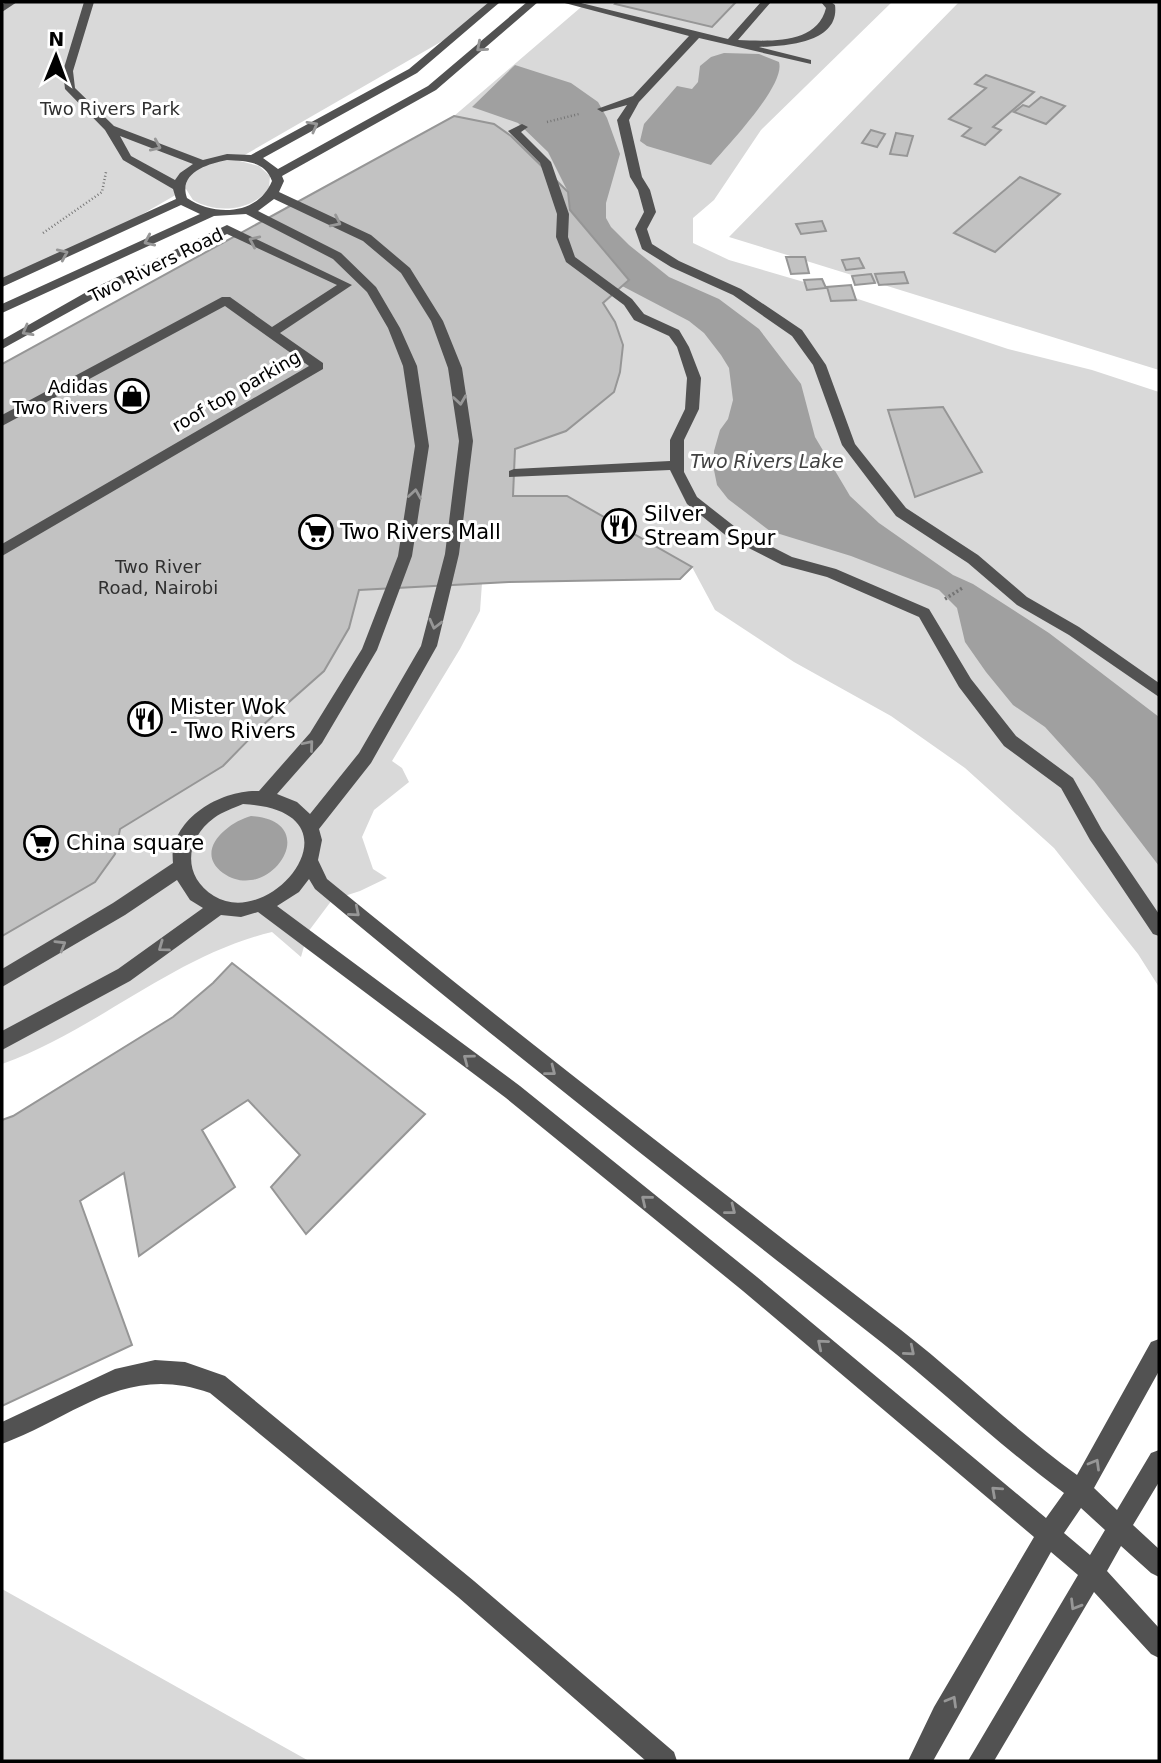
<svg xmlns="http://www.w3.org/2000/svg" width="1161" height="1763" font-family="'DejaVu Sans',sans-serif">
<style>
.green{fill:#d9d9d9}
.water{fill:#a0a0a0}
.building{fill:#c2c2c2;stroke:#969696;stroke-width:2}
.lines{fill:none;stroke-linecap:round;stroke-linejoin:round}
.path-far1{stroke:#747474;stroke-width:2.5;stroke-dasharray:1 2.5;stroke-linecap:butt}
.path{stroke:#747474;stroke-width:3.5;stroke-dasharray:2 2.5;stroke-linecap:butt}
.minor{fill:#525252;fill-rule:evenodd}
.oneway{stroke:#979797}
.labels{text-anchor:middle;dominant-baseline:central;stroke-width:6;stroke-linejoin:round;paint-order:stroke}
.far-park-label{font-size:18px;fill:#303030;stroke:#fff}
.far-street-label{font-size:18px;fill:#000;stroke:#fff}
.far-poi-label{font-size:18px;fill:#000;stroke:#fff;text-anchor:end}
.number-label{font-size:18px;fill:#303030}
.far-water-label{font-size:19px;font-style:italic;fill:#414141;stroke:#fff}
.poi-label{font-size:21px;fill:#000;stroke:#fff;text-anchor:start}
</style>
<rect width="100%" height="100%" fill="#fff"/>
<!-- green -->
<path class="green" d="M2,2H501L465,28L236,160L259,166L270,176L269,188C253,211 216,214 193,200L186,189L108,234L2,287Z
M587,2H892L761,130L714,200L693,218V243L729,260L828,289L1008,349L1092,370L1159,392V987L1138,954L1054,848L965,768L891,716L794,662L715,610L692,567L567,496H513L515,449L566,431L614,392L620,372L623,345L539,166L511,136L494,124L454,116Z
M959,2H1159V370L729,237Z
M482,583L480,611L460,649L392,761L402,768L409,782L374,810L362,837L373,869L387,878L360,891L332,900L308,932L301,957L272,932C173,956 97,1030 2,1064V936L95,882L115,854L120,829L263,725L324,671L349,628L359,590Z
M2,1589L309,1761H2Z"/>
<!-- water -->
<path class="water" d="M724,53L759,54L779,62C786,85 727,146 711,165L647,146L640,141L644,124L677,86L692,89L698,82L700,66L711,57Z
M515,65L571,83L598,102L607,118L620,154L606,203V218L611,227L629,245L669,277L719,299L759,329L801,384L815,437L850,496L879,523L953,575L973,584L1049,633L1159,717V866L1094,781L1045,727L1013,705L986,672L965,642L957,608L939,590L851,556L770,531L728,499L717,485L714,470V451L720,430L728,419L733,400L729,368L721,355L704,333L689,321L603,276L573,229L568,192L548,152L518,123L472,107Z
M251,816C326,821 269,906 223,873C193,851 228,822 251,816Z"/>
<!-- building -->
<path class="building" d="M617,2H736L712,27L615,4Z
M986,75L1034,92L993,127L1001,130L985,145L962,136L971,128L949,119L986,88L975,84Z
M1041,97L1065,106L1046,124L1014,112L1023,105L1029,107Z
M454,116L494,124L511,136L568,192L570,210L629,280L603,303L615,322L623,345L620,372L614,392L566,431L515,449L513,496H567L692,567L680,579L509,582L359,590L349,628L324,671L263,725L223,766L120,829L115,854L95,882L2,936V364Z
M871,130L885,134L877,147L862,143Z
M896,133L913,136L907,156L890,154Z
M1020,177L1060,194L995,252L954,233Z
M822,221L826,231L801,234L796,224Z
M786,257H805L809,273L791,274Z
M859,258L864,268L846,270L842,260Z
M904,272L908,283L879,285L875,274Z
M871,274L875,283L855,285L852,276Z
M822,279L826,288L807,290L804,280Z
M851,285L856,300L831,301L827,287Z
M943,407L982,472L915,497L888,410Z
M232,963L425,1114L306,1234L271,1187L300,1155L248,1100L202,1130L235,1187L139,1256L124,1173L80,1201L132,1345L2,1406V1120L13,1116L173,1017L213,983Z"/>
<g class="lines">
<!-- path-far1 -->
<path class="path-far1" d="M547,122L579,114
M43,233L102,192L106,172"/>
<!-- path -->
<path class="path" d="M945,599L964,587"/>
<!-- minor -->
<path class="minor" d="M6,2H17L2,12V5Z
M84,2H94L73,71L75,88L114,126L203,160L227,154L251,155L409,69L489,2H500L417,73L263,158L278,169L428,86L527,2H538L436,90L282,176L284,181L279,192L371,235L410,268L443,321L462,368L473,441L459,554L437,646L371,763L319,829L322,840L318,860L327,879C515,1033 708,1181 901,1330C961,1377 1015,1430 1077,1475L1151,1342L1159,1339V1371L1094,1488L1117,1510L1151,1453L1159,1450V1482L1133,1525L1159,1549V1577L1151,1573L1121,1546L1107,1571L1159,1628V1658L1151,1654L1094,1592L994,1761H968L1078,1575L1051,1552L933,1761H908L934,1707L1034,1537L743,1291L506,1098L258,912L241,917L221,915L130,981L2,1050V1031L118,969L203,908L190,900L177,880L125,915L2,987V969L113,903L173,863C168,819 222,789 259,791L310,733L362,649L398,556L415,446L403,366L388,328L367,292L333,259L246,214L214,216L2,313V304L200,214L181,205L2,287V278L176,199L173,189L123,160L105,130L65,89L63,71ZM120,136L193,164L180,173L175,180L131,156ZM227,160C246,161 265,161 272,181C258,215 215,217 187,198C178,173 207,164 227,160ZM274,199L363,241L401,273L431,321L448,368L459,441L445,554L421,646L359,753L310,814L297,802L277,794L322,743L377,650L412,556L429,446L417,366L400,328L376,287L341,253L258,211ZM243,804C368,810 273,932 214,896C182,876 185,839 214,818C222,812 234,808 243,804ZM309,879L315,889C500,1044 691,1193 881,1342C943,1391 1000,1446 1064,1493L1046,1518L757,1277L520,1086L277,906L299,892ZM1081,1508L1105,1530L1090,1555L1064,1533Z
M561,2H577L728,39L761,2H771L738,40C769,41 817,45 826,8L821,2H831L835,5C840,43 785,46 759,47L811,60V64L699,38L639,102L629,120L642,177L650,190L656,212L647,229L652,244L679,261L741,289L802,330L826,365L855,444L906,508L978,555L1027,597L1079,627L1159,683V697L1069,635L1017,605L968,563L896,516L842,445L813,365L792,336L733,295L671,267L642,249L635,229L644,212L638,190L630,177L617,120L627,105L602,112L597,109L633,96L689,36Z
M522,124L528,127L521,132L551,162L569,214L568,237L575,257L632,299L644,314L679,330L689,347L701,378L699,409L684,440V472L697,497L739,530L792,557L836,569L929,609L971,679L1016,736L1073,778L1102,830L1159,914V936L1153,934L1090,840L1061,788L1004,746L959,687L919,617L827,577L782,565L729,538L687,504L670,470L509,477V471L514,469L670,461V440L685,409L687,378L677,347L669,336L634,320L624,305L566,262L556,237L557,214L540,163L508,131Z
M227,225L352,285L280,333L323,363V369L2,556V544L309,366L225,306L2,426V415L222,297H230L272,327L337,285L227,234L98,296L2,349V340L90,290Z
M155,1360L185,1362L225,1376L474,1581L674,1752L677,1761H646L458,1597L210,1393C125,1363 77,1416 2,1444V1422L115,1369Z"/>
</g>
<!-- one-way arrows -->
<defs><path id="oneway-chevron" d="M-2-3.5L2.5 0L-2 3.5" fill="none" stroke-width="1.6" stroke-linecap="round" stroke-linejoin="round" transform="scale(1.75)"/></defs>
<g class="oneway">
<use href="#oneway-chevron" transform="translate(481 47) rotate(139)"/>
<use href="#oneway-chevron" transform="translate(313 126) rotate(-29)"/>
<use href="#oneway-chevron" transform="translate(156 146) rotate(24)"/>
<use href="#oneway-chevron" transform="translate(336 222) rotate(26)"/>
<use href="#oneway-chevron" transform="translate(149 241) rotate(156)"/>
<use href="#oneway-chevron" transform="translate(254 241) rotate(-155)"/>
<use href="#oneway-chevron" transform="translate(63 254) rotate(-24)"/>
<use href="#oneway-chevron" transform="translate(27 331) rotate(151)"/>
<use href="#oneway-chevron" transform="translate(460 400) rotate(82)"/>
<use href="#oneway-chevron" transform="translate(415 494) rotate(-81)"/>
<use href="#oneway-chevron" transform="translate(435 624) rotate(104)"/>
<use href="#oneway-chevron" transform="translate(309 745) rotate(-50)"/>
<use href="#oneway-chevron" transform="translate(355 912) rotate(40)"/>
<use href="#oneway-chevron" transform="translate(61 945) rotate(-31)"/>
<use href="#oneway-chevron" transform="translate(163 947) rotate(144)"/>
<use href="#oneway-chevron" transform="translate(468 1059) rotate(-143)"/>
<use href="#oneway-chevron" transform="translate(551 1071) rotate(38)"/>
<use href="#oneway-chevron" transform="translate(646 1200) rotate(-141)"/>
<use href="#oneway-chevron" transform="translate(731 1210) rotate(38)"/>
<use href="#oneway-chevron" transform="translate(822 1344) rotate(-140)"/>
<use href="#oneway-chevron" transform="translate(910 1351) rotate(40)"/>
<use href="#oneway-chevron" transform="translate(1095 1464) rotate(-60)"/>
<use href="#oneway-chevron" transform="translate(996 1491) rotate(-138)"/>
<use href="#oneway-chevron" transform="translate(1075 1605) rotate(121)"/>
<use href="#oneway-chevron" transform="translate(952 1701) rotate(-60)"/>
</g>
<!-- icons -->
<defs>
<g id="shop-ring" transform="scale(1.75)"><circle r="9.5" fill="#fff" stroke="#000" stroke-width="1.5"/><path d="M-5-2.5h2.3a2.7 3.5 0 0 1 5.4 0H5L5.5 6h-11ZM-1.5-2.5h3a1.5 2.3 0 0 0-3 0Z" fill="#000"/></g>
<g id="restaurant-ring" transform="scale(1.75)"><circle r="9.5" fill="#fff" stroke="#000" stroke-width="1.5"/><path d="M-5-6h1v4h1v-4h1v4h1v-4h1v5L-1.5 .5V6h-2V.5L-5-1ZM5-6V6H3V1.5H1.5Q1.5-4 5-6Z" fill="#000"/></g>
<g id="supermarket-ring" transform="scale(1.75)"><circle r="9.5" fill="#fff" stroke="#000" stroke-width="1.5"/><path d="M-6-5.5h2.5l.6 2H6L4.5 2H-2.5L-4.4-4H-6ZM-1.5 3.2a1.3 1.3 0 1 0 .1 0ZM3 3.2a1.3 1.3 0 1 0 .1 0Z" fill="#000"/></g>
</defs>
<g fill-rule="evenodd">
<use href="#shop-ring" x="132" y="396"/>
<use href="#restaurant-ring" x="619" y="526"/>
<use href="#supermarket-ring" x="316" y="532"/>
<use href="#restaurant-ring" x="145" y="719"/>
<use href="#supermarket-ring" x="41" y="843"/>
</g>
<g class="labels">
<!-- far-park labels -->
<g class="far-park-label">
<text x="110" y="108">Two Rivers Park</text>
</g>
<!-- far-street labels -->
<g class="far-street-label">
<text transform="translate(156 265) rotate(-26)">Two Rivers Road</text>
<text transform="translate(236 391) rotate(-30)">roof top parking</text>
</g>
<!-- far-poi labels -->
<g class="far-poi-label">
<text x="108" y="386">Adidas<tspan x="108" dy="21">Two Rivers</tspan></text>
</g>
<!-- number labels -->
<g class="number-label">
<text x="158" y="566">Two River<tspan x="158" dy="21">Road, Nairobi</tspan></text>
</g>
<!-- far-water labels -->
<g class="far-water-label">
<text x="767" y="461">Two Rivers Lake</text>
</g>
<!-- poi labels -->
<g class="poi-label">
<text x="644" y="514">Silver<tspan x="644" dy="24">Stream Spur</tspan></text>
<text x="340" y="532">Two Rivers Mall</text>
<text x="170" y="707">Mister Wok<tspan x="170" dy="24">- Two Rivers</tspan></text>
<text x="66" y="843">China square</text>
</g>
</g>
<!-- border -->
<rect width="1161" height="1763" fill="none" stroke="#000000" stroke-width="7"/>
<!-- north arrow -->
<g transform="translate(56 56) rotate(1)" stroke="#ffffff" stroke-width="5" paint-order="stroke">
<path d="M0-5L12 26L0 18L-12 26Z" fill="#000000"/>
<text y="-10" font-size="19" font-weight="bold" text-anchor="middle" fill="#000000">N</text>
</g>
</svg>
